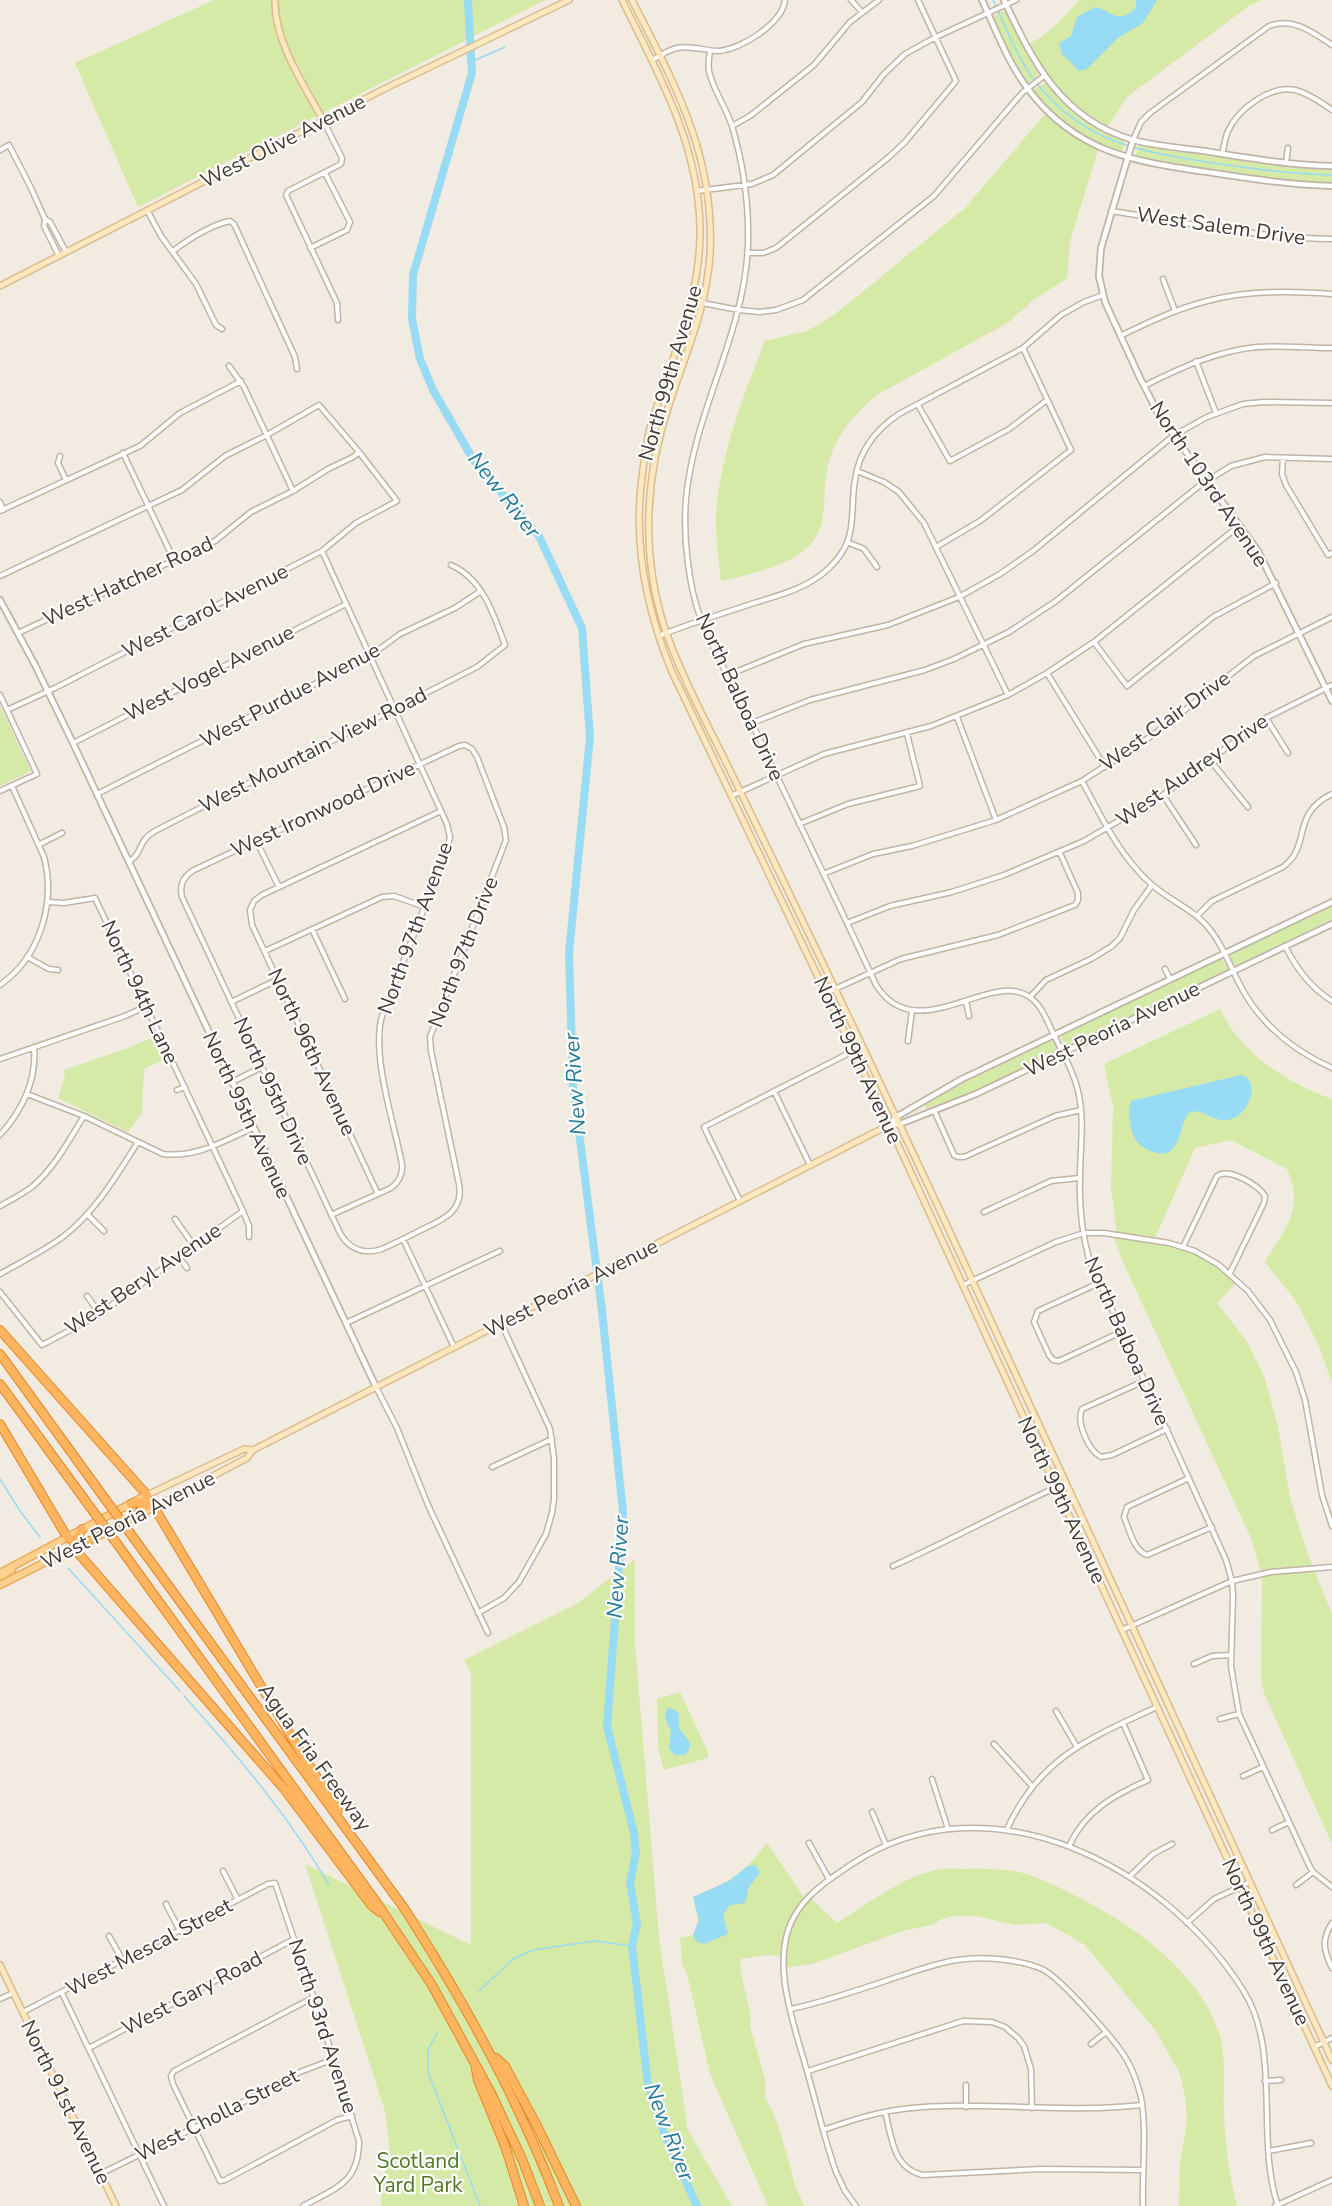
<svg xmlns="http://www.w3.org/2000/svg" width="1332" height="2206" font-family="'Nunito Sans',sans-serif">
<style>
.green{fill:#d5eaa6}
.water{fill:#98dbf5}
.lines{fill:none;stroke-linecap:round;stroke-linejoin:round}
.stream{stroke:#98dbf5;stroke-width:1.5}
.river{stroke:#98dbf5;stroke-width:8}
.minor-casing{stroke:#c1b4a7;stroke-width:7}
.tertiary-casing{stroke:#c1b4a7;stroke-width:8}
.secondary-casing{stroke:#d9bc8f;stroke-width:8}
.primary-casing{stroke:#ebaa56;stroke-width:9}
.motorway-casing{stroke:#e88626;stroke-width:10}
.minor{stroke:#fff;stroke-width:4}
.tertiary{stroke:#fff;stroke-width:4.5}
.secondary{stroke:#ffe7bf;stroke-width:5}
.primary{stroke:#ffcf8e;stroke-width:6}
.motorway{stroke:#ffb460;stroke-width:8}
.motorway-bridge-casing{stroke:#e88626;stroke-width:10;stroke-linecap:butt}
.motorway-bridge{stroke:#ffb460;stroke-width:8}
.labels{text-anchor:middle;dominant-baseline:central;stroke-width:4.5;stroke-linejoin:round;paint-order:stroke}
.street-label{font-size:21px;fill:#443a32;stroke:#fff}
.park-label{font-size:21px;fill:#4f7822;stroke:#fff}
.water-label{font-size:22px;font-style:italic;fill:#227a9d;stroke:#fff}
</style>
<rect width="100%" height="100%" fill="#f2ebe1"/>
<!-- green -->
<path class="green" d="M214,0H545L138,207L75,63Z
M1079,0H1262L1250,5L1127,97L1108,126C1069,104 1050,81 1028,44C1049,35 1064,17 1079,0Z
M1003,11L1009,15L1027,54L1038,72L1037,78L1029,82L1026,81L1014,63L994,20L995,15Z
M1045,83L1080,116L1124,140L1123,151L1118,153C1085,137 1057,121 1034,93L1035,89Z
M1046,113L1066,130L1098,150L1070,241L1067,278L1032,301L1009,322L877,395C853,415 833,438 827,470C822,496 829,523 810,545C792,565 746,576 721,581C719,558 715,536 716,513C721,454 743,396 765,341L807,331L828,319L849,303L965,208Z
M1141,144L1266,164L1332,168V184L1258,178L1138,159L1136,155L1138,146Z
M0,706L31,771L0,786Z
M1332,904V921L1237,966L1233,964L1230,957L1231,953Z
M1219,959H1222L1228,969L1226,972L1070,1046L1064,1045L1061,1037L1065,1032Z
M1220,1009C1241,1054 1287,1083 1332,1099V1384L1320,1348L1296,1301L1265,1262C1285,1228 1305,1210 1287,1169L1231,1140L1195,1148L1154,1240L1206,1257L1238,1281L1217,1303L1246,1340L1264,1376L1278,1427L1290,1498L1307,1552L1332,1614V1844L1264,1693L1261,1679L1262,1574L1250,1536L1121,1258L1113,1234H1117L1111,1188L1113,1107L1104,1064Z
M156,1036L167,1058L144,1069L142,1113L128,1132L58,1098L65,1076L64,1070L128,1048Z
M1050,1040L1053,1041L1058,1050L1053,1055L976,1092L925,1109V1105L966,1079Z
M635,1559V1643L659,1937L688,2130L732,2206H381V2181L385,2173L390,2152L385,2111L305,1864L471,1945V1673L464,1660L578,1603Z
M680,1692L708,1752V1758L664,1770L658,1747L657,1699Z
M767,1843L805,1899L808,1896L837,1923C867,1905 897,1880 932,1871C942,1868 953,1869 963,1869C980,1868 997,1869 1013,1871C1034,1875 1054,1885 1072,1894C1130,1923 1195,1967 1218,2030C1227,2055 1223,2085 1224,2112C1225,2143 1229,2175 1237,2206H1179L1180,2164L1187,2120L1185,2097L1180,2074L1156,2031L1085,1945L1047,1923L1015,1925L977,1916H952L939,1920L935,1924L903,1931L812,1964L783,1968L782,1956L767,1955L741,1959L740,1968L751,2017L750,2026L765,2080V2097L774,2114L783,2141L796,2189L805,2206H768L710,2074L688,1977L682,1963L680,1938L693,1935C702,1921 696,1912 693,1897C731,1881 742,1875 767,1843Z"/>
<!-- water -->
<path class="water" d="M1136,0H1157L1143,23L1118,38L1087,69L1078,71L1070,61L1062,55L1059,43L1071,36L1077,17L1095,7C1113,11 1116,25 1136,8Z
M1241,1075C1261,1081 1249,1112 1234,1118C1215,1126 1203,1107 1191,1112C1177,1118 1185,1172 1143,1147C1136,1142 1133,1136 1131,1128C1129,1119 1128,1109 1131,1101Z
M667,1708L673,1709L679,1714C679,1718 678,1725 680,1729C685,1739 697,1742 685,1755H675L669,1749L671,1732L665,1718Z
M755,1865L760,1872L748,1889L746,1901L742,1904L730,1905L723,1915L728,1934L704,1944L696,1941L693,1935L699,1920L693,1897L729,1881L748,1866Z"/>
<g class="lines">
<!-- stream -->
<path class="stream" d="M993,0C1008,32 1020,66 1044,92C1092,146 1147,152 1213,163C1253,169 1292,174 1332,175
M471,62L505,47
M0,1479L20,1511L40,1537
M68,1568L180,1691
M184,1696C237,1755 289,1816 329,1885
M479,1991L513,1959L533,1950L594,1941L632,1946
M437,2033L428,2050V2072L480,2206"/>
<!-- river -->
<path class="river" d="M468,0L472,73L413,275L412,319L420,359L433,390L474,461L539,536L582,628L590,737L569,953L573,1085L602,1311L623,1512L607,1726L634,1833L636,1852L630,1883L637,1924L632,1946L648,2085L664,2133L697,2206"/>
<!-- minor casing -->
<g class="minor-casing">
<path id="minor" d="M851,0L862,12
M710,51C709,57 708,64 709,71C713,90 726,107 732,126C743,163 749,205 748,244C745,334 694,410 686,499C683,535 688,587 702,622C718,661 741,699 759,738C797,820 838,902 876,985C917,1050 992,967 1031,998C1043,1007 1048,1024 1055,1037C1063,1054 1074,1072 1078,1091C1085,1120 1080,1148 1080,1177C1079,1204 1082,1233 1089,1259L1226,1560L1232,1581L1233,1596L1231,1666L1239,1714L1309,1865L1313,1872L1332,1887
M652,60C660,56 668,50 677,48C691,45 705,51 719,51C741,49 782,24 785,0
M323,120L342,158L341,164L288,191L286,195L337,303L338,320
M732,126L750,116L814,65L850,22L879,0
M1133,140L1141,122L1150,113L1269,26C1294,17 1312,32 1332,45
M0,150L9,145L30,186L45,219L44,226L59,256
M1222,154C1224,147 1225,138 1228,131C1238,109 1270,85 1295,90C1308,93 1322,103 1332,110
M1286,163L1288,148
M697,191L752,184L773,175L862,102L884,74L905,54L936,37L1016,0
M147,210L161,236L196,284L216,325L222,329
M1111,211C1184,222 1257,238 1332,239
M45,219L50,222L66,252
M310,248L347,230L350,222L325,173
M173,251C189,239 211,225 230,221L234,224L295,357L297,369
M747,253H763L776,248L889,157L905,142L956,81L918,0
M1163,279L1175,311
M692,301L739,310L759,312L776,310L803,300L934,196L1022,93L1044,76
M1120,336C1149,322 1176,309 1207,301C1248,290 1290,291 1332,294
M1196,361L1216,413
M229,366L244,387L293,491
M1144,386C1180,368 1216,351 1257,347C1282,345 1307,348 1332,348
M918,405L950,461L1009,429L1047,400
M123,453L174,560
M60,456L58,463L66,480
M1283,458L1282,474L1286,485L1328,555L1332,553
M857,471L884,482L899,492L924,523L1008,695
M0,502L3,510
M0,511L140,446L180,413L241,381
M847,542L864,549L877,567
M936,547L980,521L1071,450L1023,348
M322,551L447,824L450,837L446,852L382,1016C371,1055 394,1123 402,1164C403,1174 399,1182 391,1188L331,1215
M0,576L182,490L225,456L267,435L319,405L359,452L397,501L356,523L322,551L55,688L7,710
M18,633L215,541L251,512L293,491L328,469L353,457L359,452
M659,636C690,623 722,614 754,603C780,595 808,588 828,569C860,539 849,516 855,480C859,451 875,430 899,414L1023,348L1061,315L1084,302L1103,295
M1094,642L1127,686L1213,617L1276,583
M1047,673L1105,767
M728,675L804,644L888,625L959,597L1000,574L1033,551L1173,436L1207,417L1243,404L1263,402L1332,403
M0,695L37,774L0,791
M957,717L996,820
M1266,718L1288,753
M752,723L810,700L925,670L954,659L1009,632L1056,601L1199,486L1231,466L1265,457L1332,459
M73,743L346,604
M465,745L472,749L477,757L504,827L506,840L430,1037L431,1051L459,1184C464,1212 442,1220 421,1230C408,1237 395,1243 382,1249C364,1255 349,1249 340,1233L182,897C179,885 184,876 194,870L459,746Z
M1210,760L1248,807
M1082,781C1101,816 1119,855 1150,883C1169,901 1195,909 1211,931C1223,946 1230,966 1239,983C1259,1023 1292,1050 1332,1068
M97,794L370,656L400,634L455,608L481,591
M1163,795L1196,845
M731,796L824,754L931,726L1008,695L1047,673L1094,642L1240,525
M799,824L848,804L920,786L907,734
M256,840L279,887
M40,844L62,833
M129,861C144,853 136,842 155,831L477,667L505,645C494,615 483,579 451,565
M823,874L873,854L912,846L996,820L1082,781L1150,737L1254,656L1332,617
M48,902L64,903L95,898L243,1211L249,1226V1237
M1197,916L1212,901L1283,867C1312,846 1290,814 1332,794
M847,923L890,906L952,892L1004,875L1084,841L1163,795L1266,718L1332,685
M312,929L345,999
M1285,946C1296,968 1311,988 1332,1001
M265,951L382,897L394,896L425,907
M27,957L49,969L58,970
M1165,969L1170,979
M0,985C40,957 56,903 44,857L12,786
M826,993L901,959L998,935L1075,905L1078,900V893L1060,853
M1030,997L1046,980L1091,959L1112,946L1120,938L1134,910L1152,885
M966,1001L969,1016
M231,1002L277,980
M908,1041L912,1011
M0,1059L125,1016L147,1006
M232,1082L262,1067
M177,1090L185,1087
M774,1091L810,1165
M27,1094L84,1116L163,1154C197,1158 223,1141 253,1128
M934,1110L954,1155L958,1157H964L1055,1116L1081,1110
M0,1135C22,1111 37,1080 34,1047
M378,1194L252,925L250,910L254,901L262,895L441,811
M740,1201L704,1127L863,1046
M0,1206C11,1200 23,1194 33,1186C55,1167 69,1140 84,1116
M984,1212L1051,1181L1079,1178
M87,1214L104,1231
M175,1219L194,1246
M403,1239L454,1347
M1183,1247L1217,1176C1229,1167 1258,1185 1265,1196L1264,1203L1230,1273
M179,1257L187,1268
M0,1274C21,1262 44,1251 64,1236C96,1211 116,1176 138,1142
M1099,1283L1038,1311L1034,1322L1049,1355L1053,1360L1059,1361L1121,1332
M963,1285L1056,1242L1084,1233H1104L1169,1243L1195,1251L1219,1265L1248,1291L1270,1320L1296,1372L1305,1400L1322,1495L1332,1526
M0,1292L42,1345L95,1317L243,1211
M87,1296L100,1314
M346,1323L500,1251
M1144,1381L1082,1409C1076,1422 1088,1450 1101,1457L1112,1455L1167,1429
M376,1387L397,1428L428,1505L488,1633
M492,1467L552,1439
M1189,1478L1127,1507L1124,1517C1129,1529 1134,1551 1147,1555L1212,1527
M893,1566C951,1540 1007,1509 1066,1483
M478,1613L504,1598L519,1582L546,1534L552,1513L554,1499V1459L550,1429L501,1323
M1122,1630L1232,1581L1271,1572L1332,1567
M1194,1664L1212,1656L1231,1655
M1056,1711L1077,1747
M1220,1719L1239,1714
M994,1744L1032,1786
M1243,1776L1263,1767
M932,1779L948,1829
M872,1812L886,1845
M1007,1829C1040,1757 1090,1738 1157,1707
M1272,1830L1289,1822
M809,1843L829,1879
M1069,1846C1085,1811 1114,1795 1148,1780L1123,1723
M223,1871L238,1900
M1130,1876L1153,1854L1172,1844
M1296,1885L1313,1872
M166,1904L180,1931
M1187,1923L1214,1899L1250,1882
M1332,1923C1321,1940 1324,1951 1332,1968
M109,1936L123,1961
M62,1993L164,2206
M314,1997L174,2071L171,2076L173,2084L220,2181L225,2180L337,2120L352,2116
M0,1999L13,1993
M791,2009C828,2001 864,1988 900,1976C918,1970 937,1963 957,1960C983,1956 1018,1959 1042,1969C1061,1978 1118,2043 1128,2062C1134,2073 1138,2085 1141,2097C1147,2132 1142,2170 1143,2206
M23,2012L268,1884L275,1883L319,2013L359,2141C359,2183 336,2188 303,2206
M1091,2044L1106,2032
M1314,2047L1332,2038
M89,2048L294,1939
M808,2071L963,2021L992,2022L1005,2027L1018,2038L1024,2046L1031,2069L1032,2108
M1265,2081L1281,2080
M966,2107V2085
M885,2112C892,2137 892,2167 922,2175L1041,2169L1142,2170
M823,2130C850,2121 876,2112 903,2109C982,2100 1062,2114 1142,2105
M1269,2151L1311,2143
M100,2174L194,2128L300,2072L334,2059
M856,2206L845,2191L836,2172C825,2141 818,2110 809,2078C798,2037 776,1981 786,1938C794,1902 823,1883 852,1864C988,1774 1165,1866 1243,1990C1282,2051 1255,2138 1278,2206
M1275,2206L1332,2180"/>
</g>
<!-- tertiary casing -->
<g class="tertiary-casing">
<path id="tertiary" d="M982,0C996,30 1008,63 1028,89C1078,155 1138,162 1214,173C1253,179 1292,185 1332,186
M1004,0C1033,62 1061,119 1133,140C1156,146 1181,148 1205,151C1247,158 1289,165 1332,166
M1133,140L1101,248L1099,276L1105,302L1140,378L1159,415L1258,551L1332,701
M0,600L35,665L73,743L376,1387
M889,1125L896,1117L962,1079L1332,902
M889,1125L900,1124L976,1094L1332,924"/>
</g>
<!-- secondary casing -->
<g class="secondary-casing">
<path id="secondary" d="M275,0C274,41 304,85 323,120
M622,0C658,73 698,142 700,226C702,297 670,361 650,428C646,444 644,460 642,477C633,545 646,609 672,672L889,1125L1332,2086
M632,0C675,85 715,155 710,254C707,307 685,355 669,405C645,476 641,553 664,626C682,680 714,736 739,789C791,897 843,1004 894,1113C949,1228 1001,1344 1055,1459C1147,1659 1240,1859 1332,2060
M0,286L386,88L569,0
M147,1495L244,1449L253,1450
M154,1507L247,1458L253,1450L889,1125
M0,1965L116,2206"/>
</g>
<!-- primary casing -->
<g class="primary-casing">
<path id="primary" d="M87,1542L154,1507
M0,1573L147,1495
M0,1577L12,1570
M0,1585L77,1546"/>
</g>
<!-- motorway casing -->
<g class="motorway-casing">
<path id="motorway" d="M0,1330L147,1495V1503L136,1516
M0,1354L108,1503
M0,1384L93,1511
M0,1424L67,1537L75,1542L89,1541
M131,1504L140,1502L154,1507L295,1743L338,1810
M82,1529L74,1544L79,1554L285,1790L372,1906L380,1912
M130,1533L404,1908C466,2005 518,2098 559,2206
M115,1541L377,1903L432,1985L491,2093L522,2159L540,2206
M496,2058L505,2066L536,2124L576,2206
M476,2069L478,2080L505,2146L524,2206"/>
</g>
<!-- minor -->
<use href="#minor" class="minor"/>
<!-- tertiary -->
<use href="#tertiary" class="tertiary"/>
<!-- secondary -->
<use href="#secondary" class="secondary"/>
<!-- primary -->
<use href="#primary" class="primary"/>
<!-- motorway -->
<use href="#motorway" class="motorway"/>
<!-- motorway-bridge casing -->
<g class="motorway-bridge-casing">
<path id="motorway-bridge" d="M108,1503L130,1533
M93,1511L115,1541"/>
</g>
<!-- motorway-bridge -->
<use href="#motorway-bridge" class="motorway-bridge"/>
</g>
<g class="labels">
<!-- street labels -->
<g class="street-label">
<text transform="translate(283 141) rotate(-27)">West Olive Avenue</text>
<text transform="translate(1221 226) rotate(8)">West Salem Drive</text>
<text transform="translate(670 373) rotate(-74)">North 99th Avenue</text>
<text transform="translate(1209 484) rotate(56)">North 103rd Avenue</text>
<text transform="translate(128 581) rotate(-25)">West Hatcher Road</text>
<text transform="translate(205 611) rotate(-27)">West Carol Avenue</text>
<text transform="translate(209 673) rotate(-27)">West Vogel Avenue</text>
<text transform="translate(290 695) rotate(-28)">West Purdue Avenue</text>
<text transform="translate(740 697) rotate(65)">North Balboa Drive</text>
<text transform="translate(1165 721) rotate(-36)">West Clair Drive</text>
<text transform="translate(313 750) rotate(-27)">West Mountain View Road</text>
<text transform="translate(1192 770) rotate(-35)">West Audrey Drive</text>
<text transform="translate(323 809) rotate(-25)">West Ironwood Drive</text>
<text transform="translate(415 928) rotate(-70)">North 97th Avenue</text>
<text transform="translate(463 952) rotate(-69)">North 97th Drive</text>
<text transform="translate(140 992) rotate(65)">North 94th Lane</text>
<text transform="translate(1112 1029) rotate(-26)">West Peoria Avenue</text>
<text transform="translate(312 1052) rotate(65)">North 96th Avenue</text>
<text transform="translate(858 1060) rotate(65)">North 99th Avenue</text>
<text transform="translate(273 1091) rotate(65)">North 95th Drive</text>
<text transform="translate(247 1115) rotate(65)">North 95th Avenue</text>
<text transform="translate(143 1279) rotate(-34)">West Beryl Avenue</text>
<text transform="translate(571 1288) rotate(-27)">West Peoria Avenue</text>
<text transform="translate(1127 1341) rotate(66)">North Balboa Drive</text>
<text transform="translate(1062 1500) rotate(65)">North 99th Avenue</text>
<text transform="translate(128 1520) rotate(-27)">West Peoria Avenue</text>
<text transform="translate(315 1757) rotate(54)">Agua Fria Freeway</text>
<text transform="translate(1266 1942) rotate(65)">North 99th Avenue</text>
<text transform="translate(149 1947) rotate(-28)">West Mescal Street</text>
<text transform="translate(192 1993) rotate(-28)">West Gary Road</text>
<text transform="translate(323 2026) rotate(72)">North 93rd Avenue</text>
<text transform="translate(66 2102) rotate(64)">North 91st Avenue</text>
<text transform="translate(217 2115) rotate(-27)">West Cholla Street</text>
</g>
<!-- park labels -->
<g class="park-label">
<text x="418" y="2161">Scotland<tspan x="418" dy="24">Yard Park</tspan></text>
</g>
<!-- water labels -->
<g class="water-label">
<text transform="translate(504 495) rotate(52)">New River</text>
<text transform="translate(575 1084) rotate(-94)">New River</text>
<text transform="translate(618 1567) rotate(-86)">New River</text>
<text transform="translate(669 2132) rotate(69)">New River</text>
</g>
</g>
</svg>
